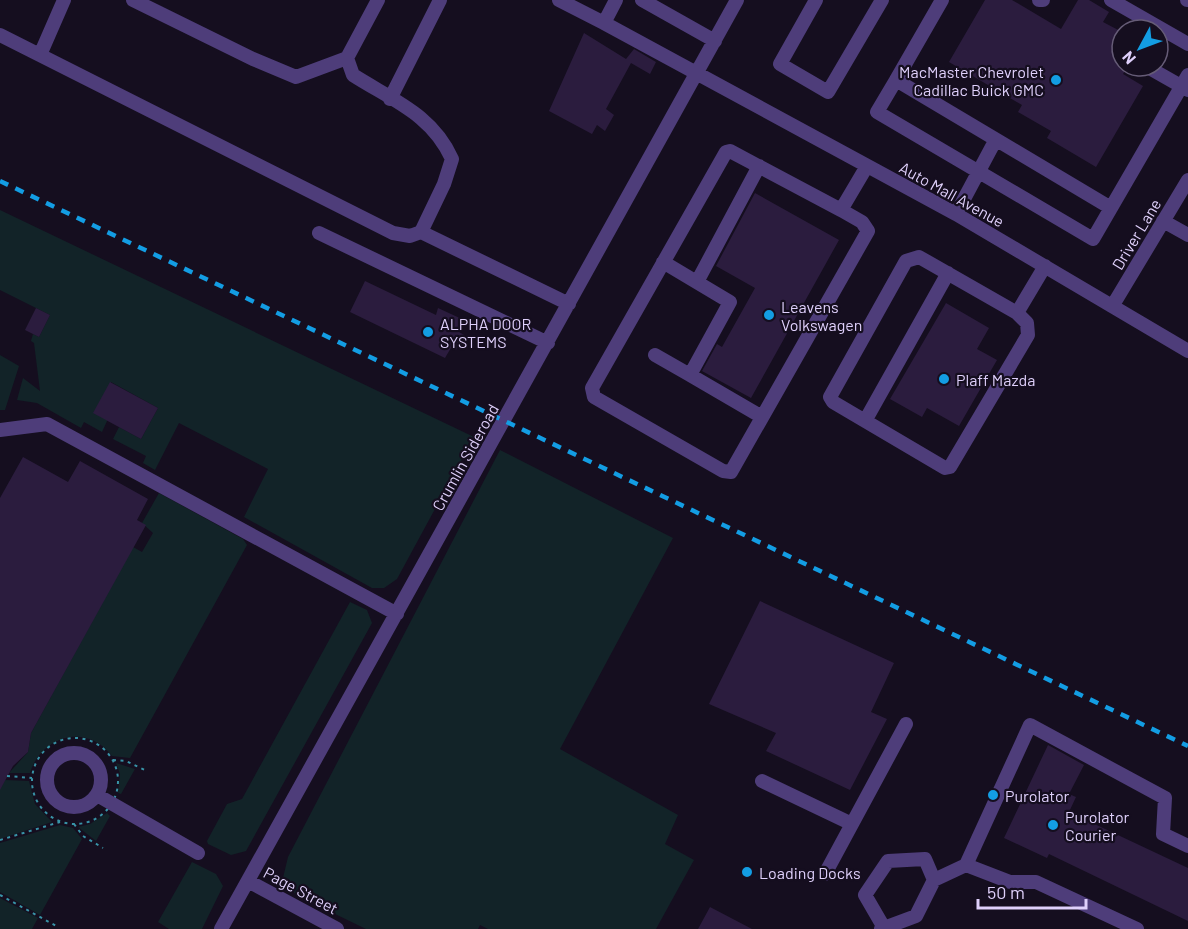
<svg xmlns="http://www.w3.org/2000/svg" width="1188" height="929" font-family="Barlow,sans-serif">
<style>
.green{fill:#122328}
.building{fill:#2b1c3e}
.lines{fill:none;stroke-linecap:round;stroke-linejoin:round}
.path{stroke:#3893a7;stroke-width:2;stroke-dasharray:3 4.5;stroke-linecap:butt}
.minor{stroke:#4e3d7a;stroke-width:14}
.rail{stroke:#139de3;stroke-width:4.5;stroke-dasharray:9 8;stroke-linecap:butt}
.poi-dot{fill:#139de3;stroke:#150e1f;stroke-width:2}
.labels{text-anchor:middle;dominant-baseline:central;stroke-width:4.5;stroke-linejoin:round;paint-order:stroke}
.poi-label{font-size:16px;fill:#dfd0fb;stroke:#150e1f;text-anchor:start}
.street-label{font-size:16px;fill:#dfd0fb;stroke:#150e1f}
</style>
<rect width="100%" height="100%" fill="#150e1f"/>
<!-- green -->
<path class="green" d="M0,210L474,437L397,579L384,588H372L244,517L268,469L179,423L155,470L143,463L146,456L113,439L119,427L141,439L158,408L111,382L107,421L102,432L84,422L81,428L37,403L17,400L23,378L40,391L34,343L31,341L33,334L39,337L50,315L0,290Z
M0,355L19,366L5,410H0Z
M500,450L673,538L560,749L678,815L665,844L694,860L656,929H488L480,925L478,929H366L296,895L283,878L288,857Z
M159,493L243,539L247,545L130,758L112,756C87,722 41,736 30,773H9L28,752L31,733L133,547L142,552L153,533L142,523Z
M350,602L367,610L372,623L246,851L231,855L208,844L207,841L227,804L242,799Z
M116,763L135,769L121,794L118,793L120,774Z
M5,780L29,781L35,804L52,822L0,839V789Z
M107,813L110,816L96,841L78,827L90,824Z
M60,825L73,828L82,839L40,915L0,892V843Z
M192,862L216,874L223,886L202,929H169L158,922Z
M0,898L38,918L32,929H0Z"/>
<!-- building -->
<path class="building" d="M985,0H1012L1061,29L1078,0H1089L1109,12L1103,22L1122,32V66H1128L1123,74L1143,86L1096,167L1047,138L1051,131L1018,112L1022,105L949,62Z
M584,33L626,59L634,49L656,62L650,74L631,63L606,109L614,115L605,131L597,125L592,134L549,111Z
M755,193L839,240L751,398L702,371L717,344L722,347L755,288L716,266Z
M365,281L436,315L438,308L464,320L459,332L464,335L456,350L452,346L445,358L350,312Z
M946,303L989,328L977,349L997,360L959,426L927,408L922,417L890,399Z
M36,308L50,315L39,337L25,330Z
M110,382L158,408L141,439L93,413Z
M23,457L68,482L80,461L148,499L137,520L146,525L31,733L28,752L13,766L0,790V498Z
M760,601L894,663L871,712L887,719L850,790L766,751L776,733L709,704Z
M1048,745L1084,765L1069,794L1076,797L1069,812L1188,868V921L1049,854L1047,858L1004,838Z
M710,907L752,929H698Z"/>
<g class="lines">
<!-- path -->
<path class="path" d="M32 781a43 43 0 1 1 86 0a43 43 0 1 1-86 0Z
M113,760L126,761L147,771
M7,776L32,778
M74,824L83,836L103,848
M0,840L60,822
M0,895L58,927"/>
<!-- minor -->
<path class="minor" d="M133,0L253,59L296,77L347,58
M378,0L347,58L353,75C392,100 432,114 452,159L444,184L421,232L569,304
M559,0L604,23
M616,0L604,23L956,214L1188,351
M642,0L715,41
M816,0L780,64L828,92L882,0
M942,0L896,80L1111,208
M1039,0H1043
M1111,0L1188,44
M1187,0H1188
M0,35L393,233L410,236L421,232
M40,55L64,0
M1151,69L1188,90
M896,80L877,112L1093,239L1188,75
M390,99L440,0
M841,210L730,151L726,152L592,388L594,397L723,471L731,472L868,231L862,222L841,210L867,166
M956,214L995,141
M1163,221L1188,235
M319,233L548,343
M663,262L730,302L690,375L762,417
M697,282L759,166
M1113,305L1188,180
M1017,313L919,257L906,261L830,397L833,402L945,468L950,467L1028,335L1027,323L1017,313L1045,266
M655,355L690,375
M865,421L948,273
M0,430L47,424L397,614
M47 780a27 27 0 1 1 54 0a27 27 0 1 1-54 0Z
M762,781L852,824
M97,795L198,853
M966,865L1010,882H1036L1137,929
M825,874L906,724
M934,880L966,865L1030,725L1165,798L1163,834L1188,846
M248,881L337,929
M221,929L737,0
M881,929L916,916L934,880L925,859L888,861L865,895L883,926"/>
<!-- rail -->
<path class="rail" d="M0,181L1188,746"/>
</g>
<!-- markers -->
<g class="poi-dot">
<circle cx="1056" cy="80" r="6"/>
<circle cx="769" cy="315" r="6"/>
<circle cx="428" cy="332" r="6"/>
<circle cx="944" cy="379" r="6"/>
<circle cx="993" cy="795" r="6"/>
<circle cx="1053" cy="825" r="6"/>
<circle cx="747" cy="872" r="6"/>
</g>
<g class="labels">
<!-- poi labels -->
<g class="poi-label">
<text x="1044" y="71" text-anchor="end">MacMaster Chevrolet<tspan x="1044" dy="18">Cadillac Buick GMC</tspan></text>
<text x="781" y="306">Leavens<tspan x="781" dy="18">Volkswagen</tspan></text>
<text x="440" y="323">ALPHA DOOR<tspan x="440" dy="18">SYSTEMS</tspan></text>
<text x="956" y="379">Plaff Mazda</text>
<text x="1005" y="795">Purolator</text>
<text x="1065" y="816">Purolator<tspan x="1065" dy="18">Courier</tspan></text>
<text x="759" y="872">Loading Docks</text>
</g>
<!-- street labels -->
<g class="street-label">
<text transform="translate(952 194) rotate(29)">Auto Mall Avenue</text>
<text transform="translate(1136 234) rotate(-59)">Driver Lane</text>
<text transform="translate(465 457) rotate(-61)">Crumlin Sideroad</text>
<text transform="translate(301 890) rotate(28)">Page Street</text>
</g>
</g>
<!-- north arrow -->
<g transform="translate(1140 48) rotate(229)"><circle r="28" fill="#150e1f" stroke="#665c77" stroke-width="1.5"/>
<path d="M0-4.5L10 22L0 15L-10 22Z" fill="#139de3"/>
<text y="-9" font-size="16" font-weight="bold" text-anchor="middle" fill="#dfd0fb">N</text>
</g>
<!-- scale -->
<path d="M978 899v9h108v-9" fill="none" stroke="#dfd0fb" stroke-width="3"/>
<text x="987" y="899" font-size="18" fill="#dfd0fb" stroke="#150e1f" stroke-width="4.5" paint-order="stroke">50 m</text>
</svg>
